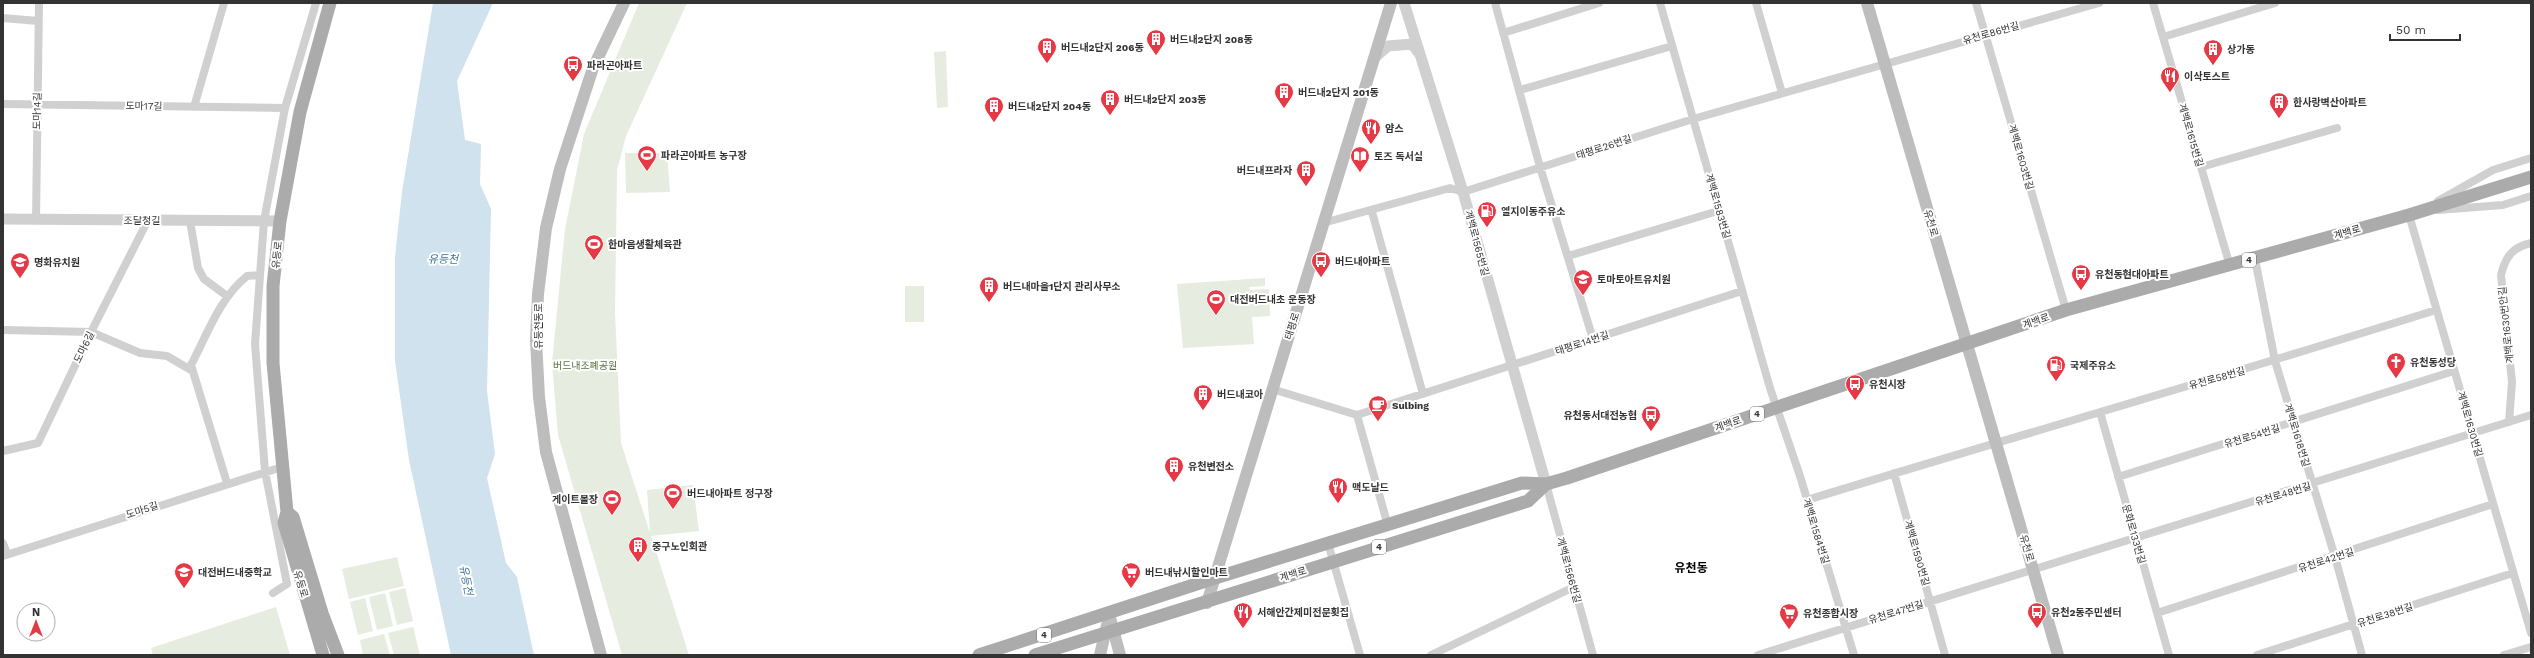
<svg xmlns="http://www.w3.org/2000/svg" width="2534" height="658" font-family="'Work Sans','Noto Sans KR',sans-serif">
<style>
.green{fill:#e6ecdf}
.water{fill:#cfe2ee}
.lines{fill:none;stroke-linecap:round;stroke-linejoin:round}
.minor{stroke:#d0d0d0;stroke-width:8}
.tertiary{stroke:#d0d0d0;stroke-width:11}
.secondary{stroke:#bdbdbd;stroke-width:12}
.primary{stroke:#ababab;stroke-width:13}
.labels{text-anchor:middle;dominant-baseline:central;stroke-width:4;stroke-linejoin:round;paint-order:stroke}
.shield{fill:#fff;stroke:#707070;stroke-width:1}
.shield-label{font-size:9px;font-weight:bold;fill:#333}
.street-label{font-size:10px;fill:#333;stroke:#fff}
.poi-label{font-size:10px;font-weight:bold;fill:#333;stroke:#fff;text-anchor:start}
.park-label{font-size:10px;fill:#56703f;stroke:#fff}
.water-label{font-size:11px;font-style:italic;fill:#3f7597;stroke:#fff}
.quarter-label{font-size:12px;font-weight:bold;fill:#000;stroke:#fff}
</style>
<rect width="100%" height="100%" fill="#fff"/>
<!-- green -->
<path class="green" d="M639,3H687L626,136L617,170L615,312L621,443L650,533L647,490L693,485L699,531L651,536L689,655H622L558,435L552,363L565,229L584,134Z
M946,51L948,107L937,108L934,52Z
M625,153H667L670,192L626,193Z
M1265,278V286L1249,287L1250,290L1269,289L1270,316L1252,317L1254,344L1183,348L1177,284Z
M905,286H924V322H905Z
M397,557L404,586L349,599L342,569Z
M405,588L413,621L397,625L389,592Z
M385,593L393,626L377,630L369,597Z
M365,598L373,631L358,635L350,602Z
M276,607L290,655H153L151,648Z
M413,627L420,655H394L388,633Z
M384,634L390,655H363L360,640Z"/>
<!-- water -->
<path class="water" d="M433,3H493L457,81L465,140L481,144L480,184L491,209L487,391L495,454L487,478L506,563L517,577L534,655H451L409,460L395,361V257L402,192Z"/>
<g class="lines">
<!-- minor -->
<path class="minor" d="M1495,3L1540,167L1593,339
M1660,3L1770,388L1800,476L1854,655
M1756,3L1782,93
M1976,3L2066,310
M2153,3L2230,266
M3,18L38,21
M1503,33L1599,3
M2163,37L2275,3
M1520,90L1672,46
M3,104L285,108
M194,107L224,3
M2201,167L2337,128
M2438,201L2493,170L2531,158
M2438,210L2503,205L2531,196
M1372,212L1423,394
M2409,215L2531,633
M36,220L39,3
M190,221L198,268L204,279L227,296
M1323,223L1450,188L1463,192L1693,119L2099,3
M1568,256L1718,211
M2255,259L2275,361L2335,557L2362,655
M3,330L91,332L140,353L167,356L191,370
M1272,389L1357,415L1742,291
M2100,412L2169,655
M1357,415L1388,526
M2509,422L2512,382L2501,275C2505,258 2512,247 2531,243
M3,451L38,443L91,332L148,220
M1894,473L1945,655
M2118,477L2454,371
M227,483L191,365C208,333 219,299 247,276L260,275
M1546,484L1593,655
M1807,500C2016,436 2227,376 2436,310
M3,543L7,554
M1328,543L1360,655
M3,556L282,467
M273,593L287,584L265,471L255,344L264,221L285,108L316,3
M2157,613L2493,504
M1431,655L1574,587
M1758,655L2531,415
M2257,655L2513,573
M2504,655L2531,647"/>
<!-- tertiary -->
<path class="tertiary" d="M1404,3L1463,192L1546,484
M1374,58L1388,46L1412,44L1419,53
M3,219L280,221"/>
<!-- secondary -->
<path class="secondary" d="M1867,3L2058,655
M1207,603L1391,3
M1109,614L1120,655
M601,655L546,452L539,397L536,340L538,294L546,228L560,169L593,68L624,3
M1100,655L1107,625"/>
<!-- primary -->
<path class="primary" d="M287,512L293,517L322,613L338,655
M323,655L284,523L287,512L273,363V286L280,221L300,112L330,3
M979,655L1215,578L1522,483L1546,484L1567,478L2066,310L2409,215L2531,177
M1035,655L1528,501L1546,484"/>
</g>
<!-- icons -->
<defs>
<g id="building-pin" transform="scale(1)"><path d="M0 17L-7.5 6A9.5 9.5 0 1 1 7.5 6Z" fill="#e63946" stroke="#fff"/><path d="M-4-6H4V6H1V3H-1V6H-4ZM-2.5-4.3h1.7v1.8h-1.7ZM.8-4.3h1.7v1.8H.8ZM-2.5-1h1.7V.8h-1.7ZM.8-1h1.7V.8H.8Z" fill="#fff"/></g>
<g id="bus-pin" transform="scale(1)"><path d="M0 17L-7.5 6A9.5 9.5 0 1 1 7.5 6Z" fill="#e63946" stroke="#fff"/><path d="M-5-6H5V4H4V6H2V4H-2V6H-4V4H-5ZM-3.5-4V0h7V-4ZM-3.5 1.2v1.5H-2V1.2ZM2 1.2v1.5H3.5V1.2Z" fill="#fff"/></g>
<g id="restaurant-pin" transform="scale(1)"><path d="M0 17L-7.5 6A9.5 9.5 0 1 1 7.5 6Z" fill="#e63946" stroke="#fff"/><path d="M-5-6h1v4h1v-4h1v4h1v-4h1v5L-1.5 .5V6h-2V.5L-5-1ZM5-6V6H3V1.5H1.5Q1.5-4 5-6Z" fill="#fff"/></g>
<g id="stadium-pin" transform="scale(1)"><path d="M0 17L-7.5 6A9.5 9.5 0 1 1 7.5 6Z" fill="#e63946" stroke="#fff"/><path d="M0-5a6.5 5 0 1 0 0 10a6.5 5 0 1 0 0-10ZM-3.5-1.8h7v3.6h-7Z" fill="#fff"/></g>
<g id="library-pin" transform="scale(1)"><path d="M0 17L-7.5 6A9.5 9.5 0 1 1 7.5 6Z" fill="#e63946" stroke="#fff"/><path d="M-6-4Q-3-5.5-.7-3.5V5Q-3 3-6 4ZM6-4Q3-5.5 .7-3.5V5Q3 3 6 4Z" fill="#fff"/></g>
<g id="fuel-pin" transform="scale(1)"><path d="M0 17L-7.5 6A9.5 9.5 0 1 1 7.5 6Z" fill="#e63946" stroke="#fff"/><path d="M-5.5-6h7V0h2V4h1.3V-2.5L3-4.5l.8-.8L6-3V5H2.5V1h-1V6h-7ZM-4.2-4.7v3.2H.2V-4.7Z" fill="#fff"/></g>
<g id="school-pin" transform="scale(1)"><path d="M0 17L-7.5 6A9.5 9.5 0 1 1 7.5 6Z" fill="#e63946" stroke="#fff"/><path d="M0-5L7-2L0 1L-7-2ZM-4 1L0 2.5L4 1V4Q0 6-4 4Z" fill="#fff"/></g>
<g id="church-pin" transform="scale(1)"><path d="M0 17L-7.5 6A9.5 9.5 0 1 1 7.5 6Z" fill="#e63946" stroke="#fff"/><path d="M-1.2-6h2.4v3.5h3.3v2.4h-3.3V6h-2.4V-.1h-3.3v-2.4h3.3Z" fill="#fff"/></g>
<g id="cafe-pin" transform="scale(1)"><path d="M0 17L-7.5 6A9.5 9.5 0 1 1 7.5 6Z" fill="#e63946" stroke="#fff"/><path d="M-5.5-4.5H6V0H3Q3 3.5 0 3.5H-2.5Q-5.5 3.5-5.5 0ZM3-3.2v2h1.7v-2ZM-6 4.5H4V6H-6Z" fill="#fff"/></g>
<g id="supermarket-pin" transform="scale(1)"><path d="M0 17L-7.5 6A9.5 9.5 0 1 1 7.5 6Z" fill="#e63946" stroke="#fff"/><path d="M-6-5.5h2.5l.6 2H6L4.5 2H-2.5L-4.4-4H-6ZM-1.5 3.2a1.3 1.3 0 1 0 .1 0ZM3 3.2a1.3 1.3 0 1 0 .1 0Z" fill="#fff"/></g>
</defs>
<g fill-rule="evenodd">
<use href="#building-pin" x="1156" y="39"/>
<use href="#building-pin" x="1047" y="47"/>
<use href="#building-pin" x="2213" y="49"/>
<use href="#bus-pin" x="573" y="65"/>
<use href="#restaurant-pin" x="2170" y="76"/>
<use href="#building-pin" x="1284" y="92"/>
<use href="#building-pin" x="1110" y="99"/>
<use href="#building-pin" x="2279" y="102"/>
<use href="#building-pin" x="994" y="106"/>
<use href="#restaurant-pin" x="1371" y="128"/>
<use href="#stadium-pin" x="647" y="155"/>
<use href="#library-pin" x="1360" y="156"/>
<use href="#building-pin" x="1306" y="170"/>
<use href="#fuel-pin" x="1487" y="211"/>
<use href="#stadium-pin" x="594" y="244"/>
<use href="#bus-pin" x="1321" y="261"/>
<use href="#school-pin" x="20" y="262"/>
<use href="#bus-pin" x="2081" y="274"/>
<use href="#school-pin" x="1583" y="279"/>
<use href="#building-pin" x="989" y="286"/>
<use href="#stadium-pin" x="1216" y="299"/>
<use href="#church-pin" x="2396" y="362"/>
<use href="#fuel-pin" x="2056" y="365"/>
<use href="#bus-pin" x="1855" y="384"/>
<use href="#building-pin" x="1203" y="394"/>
<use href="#cafe-pin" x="1378" y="405"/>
<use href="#bus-pin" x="1651" y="415"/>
<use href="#building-pin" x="1174" y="466"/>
<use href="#restaurant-pin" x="1338" y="487"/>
<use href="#stadium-pin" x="673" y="493"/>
<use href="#stadium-pin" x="612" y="499"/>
<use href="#building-pin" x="638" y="546"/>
<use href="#school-pin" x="184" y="572"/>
<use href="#supermarket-pin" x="1131" y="572"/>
<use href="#restaurant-pin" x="1243" y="612"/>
<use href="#bus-pin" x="2037" y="612"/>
<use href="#supermarket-pin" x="1789" y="613"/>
</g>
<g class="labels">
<!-- shield labels -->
<g class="shield">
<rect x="2242" y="253" width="14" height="14" rx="3"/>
<rect x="1750" y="407" width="14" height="14" rx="3"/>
<rect x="1372" y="540" width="14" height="14" rx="3"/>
<rect x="1037" y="628" width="14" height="14" rx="3"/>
</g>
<g class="shield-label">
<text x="2249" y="260">4</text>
<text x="1757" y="414">4</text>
<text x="1379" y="547">4</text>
<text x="1044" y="635">4</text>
</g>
<!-- street labels -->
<g class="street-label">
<text transform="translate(1991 33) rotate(-16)">유천로86번길</text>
<text transform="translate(144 106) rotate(1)">도마17길</text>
<text transform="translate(37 111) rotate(-89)">도마14길</text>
<text transform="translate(2191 135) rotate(74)">계백로1615번길</text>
<text transform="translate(1604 147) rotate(-18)">태평로26번길</text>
<text transform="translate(2021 157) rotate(74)">계백로1603번길</text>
<text transform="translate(1718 206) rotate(74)">계백로1583번길</text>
<text x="142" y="220">조달청길</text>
<text transform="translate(1931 223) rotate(74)">유천로</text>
<text transform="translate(2347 232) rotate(-16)">계백로</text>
<text transform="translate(1477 243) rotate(75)">계백로1565번길</text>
<text transform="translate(277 255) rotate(-84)">유등로</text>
<text transform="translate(2036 321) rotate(-19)">계백로</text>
<text transform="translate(2506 325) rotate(-96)">계백로1630번안길</text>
<text transform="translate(538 326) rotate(-90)">유등천동로</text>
<text transform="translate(1292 326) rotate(-73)">태평로</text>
<text transform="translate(1582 343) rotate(-18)">태평로14번길</text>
<text transform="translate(84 347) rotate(-64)">도마6길</text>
<text transform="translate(2217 378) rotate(-16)">유천로58번길</text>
<text transform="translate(1728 424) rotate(-19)">계백로</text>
<text transform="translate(2470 424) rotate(74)">계백로1630번길</text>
<text transform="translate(2297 435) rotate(73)">계백로1618번길</text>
<text transform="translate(2252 436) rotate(-17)">유천로54번길</text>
<text transform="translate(2283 494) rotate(-17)">유천로48번길</text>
<text transform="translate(142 510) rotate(-18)">도마5길</text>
<text transform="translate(1816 531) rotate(73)">계백로1584번길</text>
<text transform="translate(2134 534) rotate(74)">문화로133번길</text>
<text transform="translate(2027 548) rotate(74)">유천로</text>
<text transform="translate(1917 553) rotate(74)">계백로1590번길</text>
<text transform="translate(2326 560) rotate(-18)">유천로42번길</text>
<text transform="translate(1569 570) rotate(75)">계백로1566번길</text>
<text transform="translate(1293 574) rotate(-17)">계백로</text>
<text transform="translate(301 584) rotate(73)">유등로</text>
<text transform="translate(1896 612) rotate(-17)">유천로47번길</text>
<text transform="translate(2385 615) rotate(-18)">유천로38번길</text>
</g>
<!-- poi labels -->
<g class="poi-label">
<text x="1170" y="39">버드내2단지 208동</text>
<text x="1061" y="47">버드내2단지 206동</text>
<text x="2227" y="49">상가동</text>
<text x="587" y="65">파라곤아파트</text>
<text x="2184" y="76">이삭토스트</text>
<text x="1298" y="92">버드내2단지 201동</text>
<text x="1124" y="99">버드내2단지 203동</text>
<text x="2293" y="102">한사랑벽산아파트</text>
<text x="1008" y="106">버드내2단지 204동</text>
<text x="1385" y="128">얌스</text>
<text x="661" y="155">파라곤아파트 농구장</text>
<text x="1374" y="156">토즈 독서실</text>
<text x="1292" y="170" text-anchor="end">버드내프라자</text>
<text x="1501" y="211">엘지이동주유소</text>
<text x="608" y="244">한마음생활체육관</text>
<text x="1335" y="261">버드내아파트</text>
<text x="34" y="262">명화유치원</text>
<text x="2095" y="274">유천동현대아파트</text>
<text x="1597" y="279">토마토아트유치원</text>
<text x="1003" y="286">버드내마을1단지 관리사무소</text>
<text x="1230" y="299">대전버드내초 운동장</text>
<text x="2410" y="362">유천동성당</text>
<text x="2070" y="365">국제주유소</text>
<text x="1869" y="384">유천시장</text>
<text x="1217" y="394">버드내코아</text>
<text x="1392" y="405">Sulbing</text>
<text x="1637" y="415" text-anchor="end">유천동서대전농협</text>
<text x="1188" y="466">유천변전소</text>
<text x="1352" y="487">맥도날드</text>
<text x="687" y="493">버드내아파트 정구장</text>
<text x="598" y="499" text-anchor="end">게이트볼장</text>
<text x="652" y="546">중구노인회관</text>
<text x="198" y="572">대전버드내중학교</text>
<text x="1145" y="572">버드내낚시할인마트</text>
<text x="1257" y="612">서해안간제미전문횟집</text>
<text x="2051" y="612">유천2동주민센터</text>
<text x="1803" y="613">유천종합시장</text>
</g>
<!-- park labels -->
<g class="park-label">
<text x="585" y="365">버드내조폐공원</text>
</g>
<!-- water labels -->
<g class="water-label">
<text x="443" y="259">유등천</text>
<text transform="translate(466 580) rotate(79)">유등천</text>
</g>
<!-- quarter labels -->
<g class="quarter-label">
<text x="1691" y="568">유천동</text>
</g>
</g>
<!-- border -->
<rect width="2534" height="658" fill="none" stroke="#333333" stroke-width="8"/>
<!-- north arrow -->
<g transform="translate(36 622)"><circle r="19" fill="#ffffff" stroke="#adadad"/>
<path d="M0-3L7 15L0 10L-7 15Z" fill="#e63946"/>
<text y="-6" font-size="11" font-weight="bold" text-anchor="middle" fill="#333333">N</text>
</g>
<!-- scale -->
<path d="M2390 34v6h70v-6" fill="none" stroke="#333333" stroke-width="2"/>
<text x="2396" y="34" font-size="12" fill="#333333" stroke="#ffffff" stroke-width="3" paint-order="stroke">50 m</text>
</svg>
